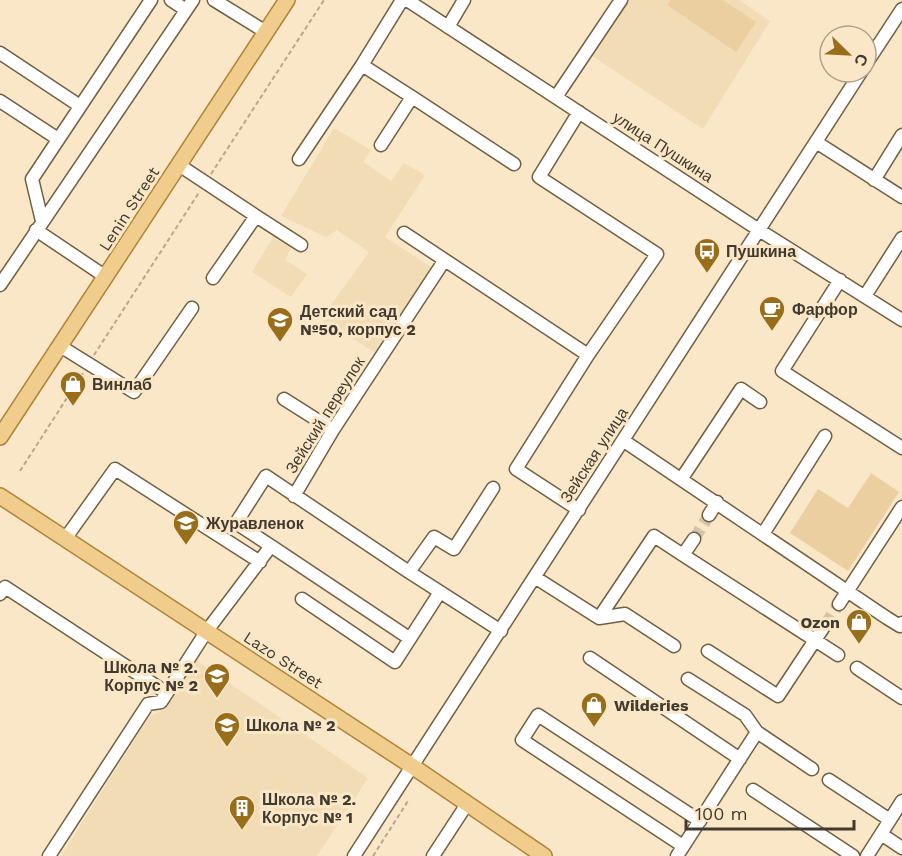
<svg xmlns="http://www.w3.org/2000/svg" width="902" height="856" font-family="'Work Sans',sans-serif">
<style>
.built{fill:#f2dcb5}
.green{fill:#eccfa1}
.lines{fill:none;stroke-linecap:round;stroke-linejoin:round}
.minor-tunnel{stroke:#d5c4a8;stroke-width:12;stroke-dasharray:12 6;stroke-linecap:butt}
.minor-casing{stroke:#705f43;stroke-width:15}
.major-casing{stroke:#ad8439;stroke-width:18}
.path{stroke:#b6a78e;stroke-width:2;stroke-dasharray:4.5 3;stroke-linecap:butt}
.minor{stroke:#fff;stroke-width:12}
.major{stroke:#f0cd8c;stroke-width:15}
.labels{text-anchor:middle;dominant-baseline:central;stroke-width:6;stroke-linejoin:round;paint-order:stroke}
.street-label{font-size:16px;fill:#423a2e;stroke:#fae7c7}
.poi-label{font-size:16px;font-weight:bold;fill:#423a2e;stroke:#fae7c7;text-anchor:start}
</style>
<rect width="100%" height="100%" fill="#fae7c7"/>
<!-- built -->
<path class="built" d="M623,0H739L770,21L703,129L586,52Z
M334,128L371,150L363,162L391,181L404,163L425,175L385,237L434,269L376,353L321,319L369,252L337,230L326,237L281,216Z
M273,237L291,248L285,260L307,274L291,297L252,272Z
M196,660L368,778L317,856H61L149,717L164,709Z"/>
<!-- green -->
<path class="green" d="M670,0H723L756,22L736,52L667,5Z
M871,473L899,492L848,571L790,533L818,489L848,508Z"/>
<g class="lines">
<!-- minor-tunnel -->
<path class="minor-tunnel" d="M694,539L709,515
M825,625L839,604"/>
<!-- minor casing -->
<g class="minor-casing">
<path id="minor" d="M171,0L186,10
M214,0L266,32
M407,0L759,230L902,320
M448,27L464,0
M0,53L80,106
M866,64L902,9
M412,97L514,164
M556,97L621,0
M0,101L58,139
M816,142L902,197
M381,145L412,97L362,65L402,0
M299,159L362,65
M179,165L256,216L213,278
M874,180L902,135
M256,216L301,245
M42,221L32,179L151,0
M36,230L106,277
M404,233L588,355
M840,280L782,371L902,448
M0,285L193,0
M865,296L902,238
M60,346L134,392L192,308
M284,399L333,430
M624,441L887,618L900,626L902,623
M682,478L741,389L760,402
M493,488L454,549L434,537L409,572L501,631
M294,496L333,430L444,261
M579,510L516,469L588,355L657,254L539,177L579,112
M709,515L717,502
M763,534L825,436
M65,539L115,469L260,562
M271,546L409,638
M683,555L838,655
M536,578L599,618L654,536L683,555L694,539
M0,594L5,587L167,693
M302,599L395,662L440,592
M839,604L902,507
M599,618L625,614L674,646
M708,651L778,696L825,625
M590,658L740,759
M857,668L902,698
M757,732L812,769
M829,780L890,820
M753,790L853,856
M902,801L881,834L902,848
M683,846L522,740L538,715L700,821
M49,856L148,704L161,702L206,632L271,546L236,523L266,476L409,572
M354,856L861,72
M433,856L467,804
M677,856L757,732L745,715L688,679
M867,856L881,834"/>
</g>
<!-- major casing -->
<g class="major-casing">
<path id="major" d="M0,437L287,0
M0,496L412,766L544,856"/>
</g>
<!-- path -->
<path class="path" d="M211,174L324,0
M94,355L200,191
M20,471L83,373
M373,856L408,801"/>
<!-- minor -->
<use href="#minor" class="minor"/>
<!-- major -->
<use href="#major" class="major"/>
</g>
<!-- icons -->
<defs>
<g id="bus-pin" transform="scale(1.35)"><path d="M0 17L-7.5 6A9.5 9.5 0 1 1 7.5 6Z" fill="#986e1a" stroke="#fae7c7"/><path d="M-5-6H5V4H4V6H2V4H-2V6H-4V4H-5ZM-3.5-4V0h7V-4ZM-3.5 1.2v1.5H-2V1.2ZM2 1.2v1.5H3.5V1.2Z" fill="#fff"/></g>
<g id="cafe-pin" transform="scale(1.35)"><path d="M0 17L-7.5 6A9.5 9.5 0 1 1 7.5 6Z" fill="#986e1a" stroke="#fae7c7"/><path d="M-5.5-4.5H6V0H3Q3 3.5 0 3.5H-2.5Q-5.5 3.5-5.5 0ZM3-3.2v2h1.7v-2ZM-6 4.5H4V6H-6Z" fill="#fff"/></g>
<g id="school-pin" transform="scale(1.35)"><path d="M0 17L-7.5 6A9.5 9.5 0 1 1 7.5 6Z" fill="#986e1a" stroke="#fae7c7"/><path d="M0-5L7-2L0 1L-7-2ZM-4 1L0 2.5L4 1V4Q0 6-4 4Z" fill="#fff"/></g>
<g id="shop-pin" transform="scale(1.35)"><path d="M0 17L-7.5 6A9.5 9.5 0 1 1 7.5 6Z" fill="#986e1a" stroke="#fae7c7"/><path d="M-5-2.5h2.3a2.7 3.5 0 0 1 5.4 0H5L5.5 6h-11ZM-1.5-2.5h3a1.5 2.3 0 0 0-3 0Z" fill="#fff"/></g>
<g id="building-pin" transform="scale(1.35)"><path d="M0 17L-7.5 6A9.5 9.5 0 1 1 7.5 6Z" fill="#986e1a" stroke="#fae7c7"/><path d="M-4-6H4V6H1V3H-1V6H-4ZM-2.5-4.3h1.7v1.8h-1.7ZM.8-4.3h1.7v1.8H.8ZM-2.5-1h1.7V.8h-1.7ZM.8-1h1.7V.8H.8Z" fill="#fff"/></g>
</defs>
<g fill-rule="evenodd">
<use href="#bus-pin" x="707" y="251"/>
<use href="#cafe-pin" x="772" y="309"/>
<use href="#school-pin" x="280" y="320"/>
<use href="#shop-pin" x="73" y="384"/>
<use href="#school-pin" x="186" y="523"/>
<use href="#shop-pin" x="859" y="622"/>
<use href="#school-pin" x="217" y="676"/>
<use href="#shop-pin" x="594" y="705"/>
<use href="#school-pin" x="227" y="725"/>
<use href="#building-pin" x="242" y="808"/>
</g>
<g class="labels">
<!-- street labels -->
<g class="street-label">
<text transform="translate(663 147) rotate(33)">улица Пушкина</text>
<text transform="translate(129 209) rotate(-57)">Lenin Street</text>
<text transform="translate(325 415) rotate(-58)">Зейский переулок</text>
<text transform="translate(594 455) rotate(-57)">Зейская улица</text>
<text transform="translate(283 660) rotate(33)">Lazo Street</text>
</g>
<!-- poi labels -->
<g class="poi-label">
<text x="726" y="251">Пушкина</text>
<text x="792" y="309">Фарфор</text>
<text x="300" y="311">Детский сад<tspan x="300" dy="18">№50, корпус 2</tspan></text>
<text x="92" y="384">Винлаб</text>
<text x="206" y="523">Журавленок</text>
<text x="840" y="622" text-anchor="end">Ozon</text>
<text x="198" y="667" text-anchor="end">Школа № 2.<tspan x="198" dy="18">Корпус № 2</tspan></text>
<text x="614" y="705">Wilderies</text>
<text x="246" y="725">Школа № 2</text>
<text x="262" y="799">Школа № 2.<tspan x="262" dy="18">Корпус № 1</tspan></text>
</g>
</g>
<!-- north arrow -->
<g transform="translate(848 54) rotate(114)"><circle r="28" fill="#fae7c7" stroke="#b0a28a" stroke-width="1.5"/>
<path d="M0-4.5L10 22L0 15L-10 22Z" fill="#986e1a"/>
<text y="-9" font-size="16" font-weight="bold" text-anchor="middle" fill="#423a2e">С</text>
</g>
<!-- scale -->
<path d="M686 820v9h168v-9" fill="none" stroke="#423a2e" stroke-width="3"/>
<text x="695" y="820" font-size="18" fill="#423a2e" stroke="#fae7c7" stroke-width="4.5" paint-order="stroke">100 m</text>
</svg>
